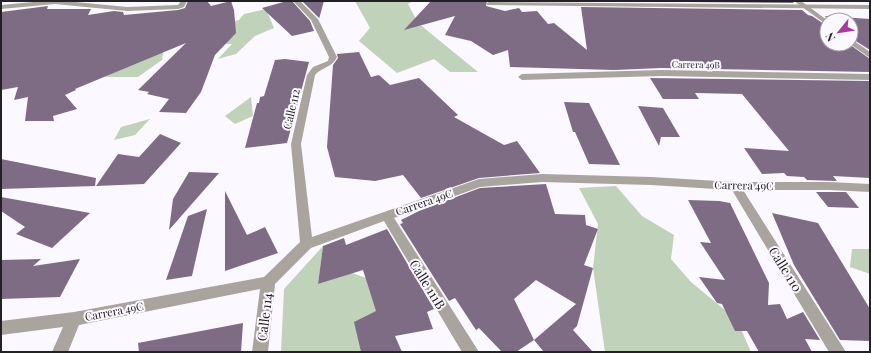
<svg xmlns="http://www.w3.org/2000/svg" width="871" height="353" font-family="'Playfair Display',serif">
<style>
.green{fill:#c0d2b9}
.building{fill:#7e6c85;fill-rule:evenodd}
.lines{fill:none;stroke-linecap:round;stroke-linejoin:round}
.minor{fill:#a9a49e;fill-rule:evenodd}
.tertiary{fill:#a9a49e;fill-rule:evenodd}
.labels{text-anchor:middle;dominant-baseline:central;stroke-width:4;stroke-linejoin:round;paint-order:stroke}
.far-street-label{font-size:9px;fill:#242126;stroke:#fcf8ff}
.street-label{font-size:11px;fill:#242126;stroke:#fcf8ff}
.near-street-label{font-size:13px;fill:#242126;stroke:#fcf8ff}
</style>
<rect width="100%" height="100%" fill="#fcf8ff"/>
<!-- green -->
<path class="green" d="M355,1H412L408,4L418,23L478,72H450L434,59L397,73L359,41L370,28Z
M266,9L274,28L255,36L236,54L218,59L232,44L206,43L218,26L239,20L244,14Z
M158,46H164L162,60L138,77H105Z
M251,97L253,116L235,124L225,116Z
M150,119L135,135L114,140L121,127Z
M616,186L642,216L674,235L671,259L691,282L737,320L751,352H605L593,268L598,224L579,188Z
M323,246L318,284L352,273L366,278L370,292L393,303L355,322L361,352H281L284,289Z
M852,249H870V274L850,267Z"/>
<!-- building -->
<path class="building" d="M188,1H207L211,6L231,1L234,10L236,33L215,55L201,92L186,113L159,112L169,99L147,94L149,92L138,90L186,43L75,89L76,90L65,95L77,109L53,116L54,121H25L28,97L14,100L18,87L1,90V12L48,6L47,9H91L88,15L114,11L123,12L124,15L178,10L185,8Z
M287,1H292L310,21L314,31L292,36L262,8Z
M302,1H324L319,19V18Z
M431,1H487L486,6L505,11L519,8L522,12L537,11L548,24L554,23L587,50L581,7L802,10L808,15L812,16L827,26V44H849L870,59V72L661,68L614,70L510,67L508,50L493,55L471,41L445,35L455,16L404,30Z
M588,1H792L794,3Z
M825,16L870,19V50L851,38V20H828Z
M359,52L371,77L379,75L390,85L419,78L458,115L454,117L504,145L517,141L540,173L479,178L421,198L403,175L375,181L335,177L327,147L333,65L338,58L337,54Z
M285,59L309,62L287,143L245,148L257,103H259L260,97L264,96L275,60Z
M650,78L870,81V178L833,176L837,181L807,180L804,177L787,176L784,173L762,174L744,148L789,151L742,94L695,93L699,99H663Z
M564,102L589,103L620,165L589,164L575,132H573Z
M638,106L663,108L680,137H661L659,146Z
M160,134L181,143L144,184L96,186L118,154L139,157Z
M1,159L96,178L95,186L1,189Z
M189,172L219,173L169,230L173,199Z
M546,184L555,214L585,215L586,225L598,229L584,265L593,268L577,326L573,330L593,352H544L534,340L516,352H502L479,328L476,330L455,298L449,301L400,224L403,223L401,220L419,211L480,188ZM536,280L576,304L534,340L514,299Z
M225,191L247,235L265,227L278,253L225,271Z
M816,192H846L859,208L828,207Z
M1,197L90,213L52,248L16,234L25,227L1,211Z
M688,200L719,201L730,203L769,283L768,305L780,304L787,319L803,312L820,340L805,339L812,352H759L747,331H735L722,304L717,303L699,277L725,280L700,242L711,243Z
M207,209L192,276L166,280L188,216Z
M772,213L818,223L870,309V341L840,340L794,265Z
M387,229L434,309L427,312L433,329L395,336L402,352H361L354,322L376,311L363,270L318,284L323,246L344,238L346,245Z
M41,259L33,266L80,259L60,297L1,299V260Z
M243,323L241,352H139L138,343Z"/>
<g class="lines">
<!-- minor -->
<path class="minor" d="M44,1H65L127,7L178,5L181,1H187L184,7L178,9L127,11L55,4L1,9V5Z
M293,1H300L318,19L337,57C333,67 322,67 315,75L301,144L312,237L479,179L542,174L651,177L735,182H829L870,184V192L829,190H743L846,352H829L732,190L651,185L542,182L480,187L394,218L479,352H462L384,221L311,248L275,284L268,352H252L260,289L79,325L68,352H52L63,327L1,335V321L74,312L264,277L300,242L291,144L307,75L313,67L328,61L329,57L311,20Z
M489,2L870,5V9L487,5V3Z
M661,70L870,74V80L661,76L522,80L518,77L522,74Z"/>
<!-- tertiary -->
<path class="tertiary" d="M794,1H801L827,20V25Z
M851,39L870,52V58L850,44Z"/>
</g>
<g class="labels">
<!-- far-street labels -->
<g class="far-street-label">
<text transform="translate(696 64) rotate(1)">Carrera 49B</text>
</g>
<!-- street labels -->
<g class="street-label">
<text transform="translate(291 109) rotate(-77)">Calle 112</text>
<text transform="translate(744 185) rotate(1)">Carrera 49C</text>
<text transform="translate(424 202) rotate(-19)">Carrera 49C</text>
<text transform="translate(114 311) rotate(-11)">Carrera 49C</text>
</g>
<!-- near-street labels -->
<g class="near-street-label">
<text transform="translate(786 269) rotate(58)">Calle 110</text>
<text transform="translate(428 284) rotate(58)">Calle 111B</text>
<text transform="translate(264 317) rotate(-83)">Calle 114</text>
</g>
</g>
<!-- border -->
<rect width="871" height="353" fill="none" stroke="#242126" stroke-width="4"/>
<!-- north arrow -->
<g transform="translate(839 32) rotate(240)"><circle r="19" fill="#fcf8ff" stroke="#a6a2a8"/>
<path d="M0-3L7 15L0 10L-7 15Z" fill="#a63b9c"/>
<text y="-6" font-size="11" font-weight="bold" text-anchor="middle" fill="#242126">N</text>
</g>
</svg>
